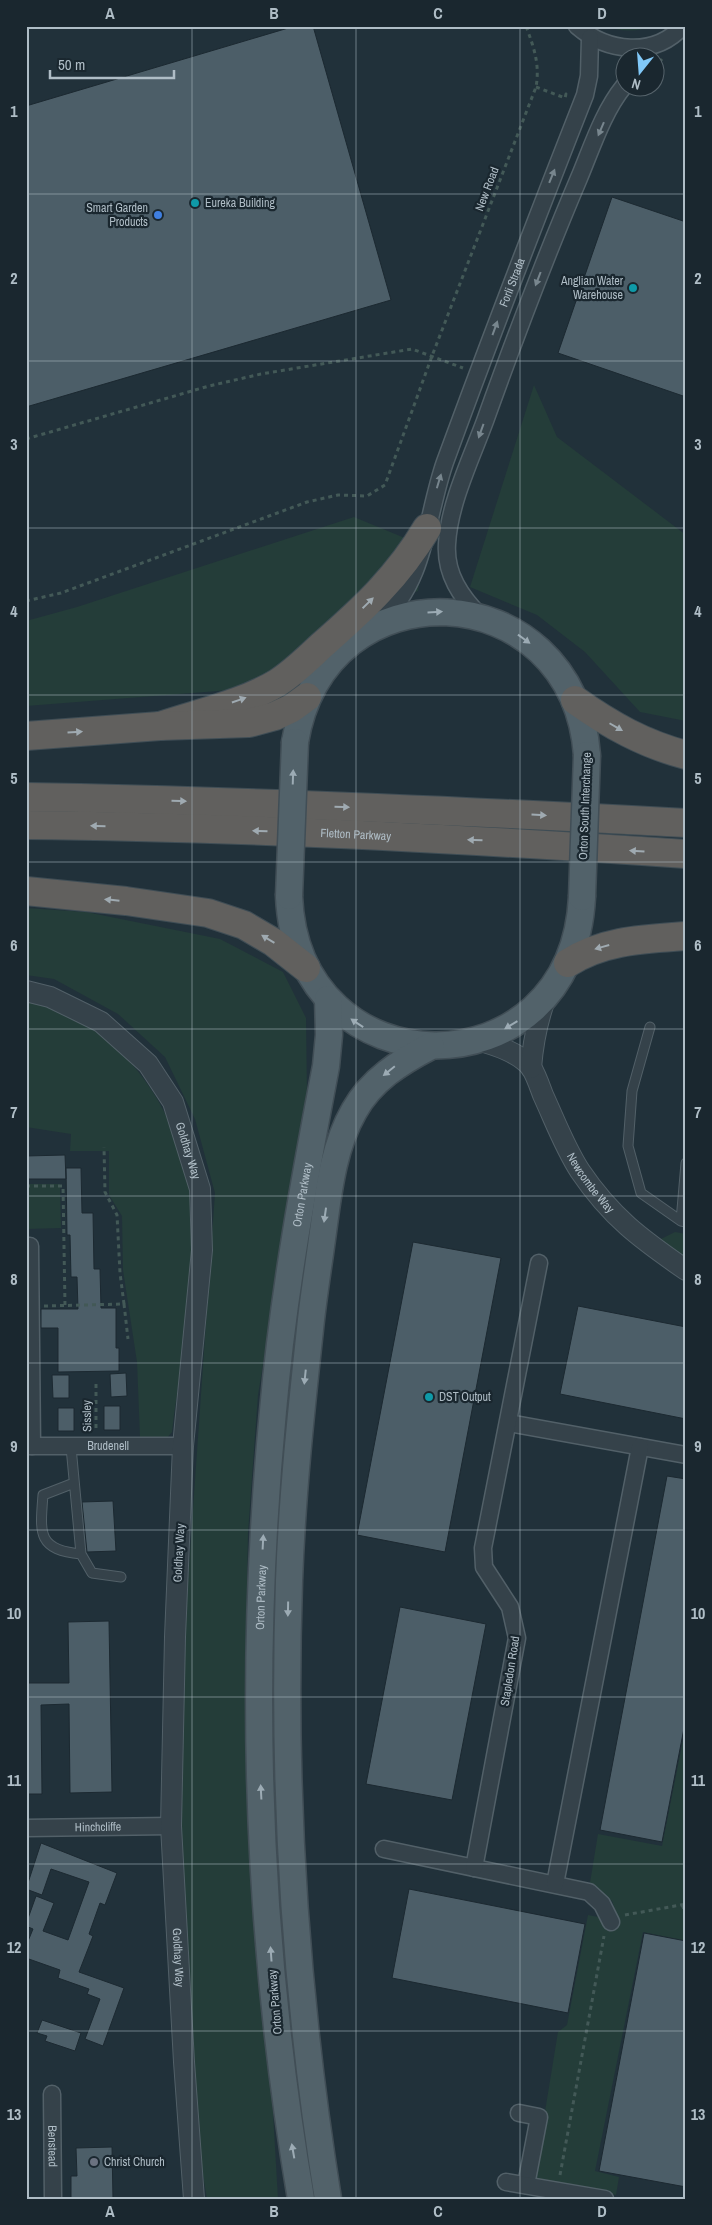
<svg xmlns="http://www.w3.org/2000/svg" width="712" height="2225" font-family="'Archivo Narrow',sans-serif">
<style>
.green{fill:#243d39}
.building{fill:#4c5e68;stroke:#1c2931}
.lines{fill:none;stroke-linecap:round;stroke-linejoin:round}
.service-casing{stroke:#526068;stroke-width:11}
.minor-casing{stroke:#526068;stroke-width:19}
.tertiary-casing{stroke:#526068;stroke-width:22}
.primary-casing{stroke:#414e56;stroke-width:29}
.trunk-casing{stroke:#3f4d55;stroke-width:30}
.path{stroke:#435957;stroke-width:3;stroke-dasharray:4 4;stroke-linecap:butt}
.service{stroke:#35424a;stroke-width:9}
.minor{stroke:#35424a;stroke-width:16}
.tertiary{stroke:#35424a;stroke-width:20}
.primary{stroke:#52626a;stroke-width:26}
.trunk{stroke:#61605e;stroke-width:28}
.primary-bridge-casing{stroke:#414e56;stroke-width:29;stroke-linecap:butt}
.primary-bridge{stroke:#52626a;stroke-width:26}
.oneway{fill:#78868e}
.oneway2{fill:#9faab1}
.oneway3{fill:#9cabb4}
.grid{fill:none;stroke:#afbdc6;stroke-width:1;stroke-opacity:0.55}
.culture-dot{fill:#0f9aa8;stroke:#1a272f;stroke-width:2}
.shop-dot{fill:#3f7fe0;stroke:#1a272f;stroke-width:2}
.worship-dot{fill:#6b7280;stroke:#1a272f;stroke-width:2}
.labels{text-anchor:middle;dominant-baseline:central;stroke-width:4.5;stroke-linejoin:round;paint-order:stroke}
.street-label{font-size:12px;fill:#afbdc6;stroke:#1a272f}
.poi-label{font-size:12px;fill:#afbdc6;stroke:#1a272f;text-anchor:start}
.neatline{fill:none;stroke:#afbdc6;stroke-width:2}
.grid-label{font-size:16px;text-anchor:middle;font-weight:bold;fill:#afbdc6}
</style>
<rect width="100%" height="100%" fill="#21313a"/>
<!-- green -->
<path class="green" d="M603,26H652C635,33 620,31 603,26Z
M534,385L557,437L686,535V721L640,712L585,652L537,615L470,587Z
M354,517L424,546L418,591L328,620L270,687L26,706V621L77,607Z
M26,908L86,912L220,939L283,972L306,1018L307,1096L258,1395L248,1533L246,1645L278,2199H207L184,2062L171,1826L215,1193L195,1119L165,1057L118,1014L54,979L26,975Z
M26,999C37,1002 49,1005 59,1010C125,1039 170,1102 186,1171C195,1209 191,1276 188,1315C185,1354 176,1393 172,1432L166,1439L140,1437L137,1362L123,1270L122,1216L109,1195V1151H70L71,1134L26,1127Z
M26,1184H60L61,1228L26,1229Z
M675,1232L686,1234V1257L659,1240Z
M686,1725V1941L643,1932L595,2171L619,2177L616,2195L534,2179L558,2032L567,2025L588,1915L619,1921L612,1901L590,1883L598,1834L662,1846Z"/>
<!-- building -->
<path class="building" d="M295,26H313L391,300L26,407V106Z
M612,197L686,222V397L558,353Z
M65,1155L66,1179H26V1156Z
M66,1168H81L82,1213H93L94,1269H100L101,1308H116V1348H119V1371L58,1372V1328H41V1309H78L77,1277H71L70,1235H67Z
M413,1242L501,1258L445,1552L357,1535Z
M578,1306L686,1327V1419L560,1394Z
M126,1373L127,1396L111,1397L110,1374Z
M52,1375H69V1398H53Z
M104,1406H120V1430H104Z
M58,1408H74V1431H58Z
M667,1476L686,1479V1718L662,1842L600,1830Z
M113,1501L116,1551L87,1552L82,1502Z
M400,1607L486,1624L452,1800L366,1784Z
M109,1621L112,1792L70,1793L69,1704L41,1705L42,1794H26V1683H69L68,1622Z
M41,1843L117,1873L105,1905L100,1903L89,1934L93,1936L79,1972L124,1988L103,2046L85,2039L100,1999L87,1994L89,1989L58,1978L60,1970L26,1958V1946L33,1929L26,1926V1924L36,1896L54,1903L43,1931L68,1940L89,1882L51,1869L42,1895L26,1889Z
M409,1889L585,1924L568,2013L392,1978Z
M644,1933L686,1941V2187L599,2171Z
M42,2020L81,2033L75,2051L45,2041L47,2036L37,2033Z
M112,2147L113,2199H71V2176H77L76,2148Z"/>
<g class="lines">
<!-- service casing -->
<g class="service-casing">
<path id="service" d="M650,1027L632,1091L628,1146L641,1193L681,1221L686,1222
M681,1221L686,1163
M71,1447L81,1554L92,1573L121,1577
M74,1483L43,1495C40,1533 37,1550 81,1554"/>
</g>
<!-- minor casing -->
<g class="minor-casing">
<g id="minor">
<path d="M577,26C607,52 654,58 683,26"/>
<path d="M481,617C461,597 445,574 447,544C449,504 471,459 485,421C514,340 545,258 579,178C592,147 603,112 624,86"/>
<path id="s1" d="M381,620C426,582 426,516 445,462C490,339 537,217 585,95L589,76L590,38"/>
<path d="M26,1246H30L32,1446"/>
<path d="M509,1423L686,1455"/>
<path id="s2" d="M26,1446H183"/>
<path id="s3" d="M26,1828L171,1826"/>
<path d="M384,1849L589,1892L602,1904L611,1922"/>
<path d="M474,1868L517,1638L510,1607L484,1567L483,1548L539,1263"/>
<path d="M555,1884L640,1447"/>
<path id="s4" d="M52,2094L53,2199"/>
<path d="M519,2113L539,2117L526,2185"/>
<path d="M506,2182L605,2199"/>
</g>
</g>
<!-- tertiary casing -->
<g class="tertiary-casing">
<g id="tertiary">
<path id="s5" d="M26,991L50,997L101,1022L148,1064L173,1102L200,1189L202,1250L183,1446L175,1637L171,1826L184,2062L194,2199"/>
<path id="s6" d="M477,1040C495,1045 518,1052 531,1067C536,1075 540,1087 543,1095C555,1121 565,1148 580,1171C611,1217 641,1239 686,1270"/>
<path d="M531,1068C533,1042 537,1021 546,997"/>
</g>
</g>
<!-- primary casing -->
<g class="primary-casing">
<g id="primary">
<path d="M295,742C325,561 573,573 587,755"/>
<path d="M289,896C297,1093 572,1097 582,897"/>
<path id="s7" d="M301,2199C257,1940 248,1673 273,1411C283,1295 304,1181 326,1066L329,1035L328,999"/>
<path d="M328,2199C295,1994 282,1788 289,1581C292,1496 301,1412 310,1329C313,1299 318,1269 322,1239C328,1197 332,1149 354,1111C371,1080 400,1062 431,1046"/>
</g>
</g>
<!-- trunk casing -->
<g class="trunk-casing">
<g id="trunk">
<path d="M575,700C610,725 644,744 686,755"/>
<path d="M160,726C198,713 242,704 277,683C293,673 307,659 321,646C363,609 398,577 427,528"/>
<path d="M26,736L160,726L249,723L275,716L292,708L307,697"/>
<path d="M26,797C246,801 466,811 686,823"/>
<path id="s8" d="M26,825C246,827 466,839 686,854"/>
<path d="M26,891L126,901L208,913L244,925L273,942L306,968"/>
<path d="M568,963C603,940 645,939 686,936"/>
</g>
</g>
<!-- path -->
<path class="path" d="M654,68L662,59
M536,87L565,98L566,94L569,96
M26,439L209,386L261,374L412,349L463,368
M26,601L61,593L307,502L338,495L367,496L385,485L432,356L536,87C540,64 534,48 526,26
M26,1186H63L65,1306
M124,1304L128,1339
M44,1306L124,1304L120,1273L117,1215L105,1192L104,1147
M96,1384V1431
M682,1905L686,1913
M625,1915L686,1904
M560,2175L604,1936"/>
<!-- service -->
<use href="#service" class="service"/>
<!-- minor -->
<use href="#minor" class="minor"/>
<!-- tertiary -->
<use href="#tertiary" class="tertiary"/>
<!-- primary -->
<use href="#primary" class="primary"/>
<!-- trunk -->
<use href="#trunk" class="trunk"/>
<!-- primary-bridge casing -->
<g class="primary-bridge-casing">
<path id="primary-bridge" d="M289,896L295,742
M582,897L587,755"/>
</g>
<!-- primary-bridge -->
<use href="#primary-bridge" class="primary-bridge"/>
</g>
<!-- one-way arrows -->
<defs><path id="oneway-solid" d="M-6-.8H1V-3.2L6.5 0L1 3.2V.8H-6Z" transform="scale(1.25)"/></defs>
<g class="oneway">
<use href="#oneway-solid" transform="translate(601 129) rotate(113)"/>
<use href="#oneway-solid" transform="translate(552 176) rotate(-68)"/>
<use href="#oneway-solid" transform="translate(538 279) rotate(111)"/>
<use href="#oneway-solid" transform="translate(495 328) rotate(-70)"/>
<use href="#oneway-solid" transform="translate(481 431) rotate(110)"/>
<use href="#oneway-solid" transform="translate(439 481) rotate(-73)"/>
</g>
<g class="oneway2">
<use href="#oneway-solid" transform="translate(368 603) rotate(-44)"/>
<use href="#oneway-solid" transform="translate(239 700) rotate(-19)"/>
<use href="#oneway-solid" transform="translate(616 727) rotate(30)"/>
<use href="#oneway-solid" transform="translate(75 732) rotate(-4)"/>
<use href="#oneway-solid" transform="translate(179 801) rotate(2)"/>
<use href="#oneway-solid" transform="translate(342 807) rotate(2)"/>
<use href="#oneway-solid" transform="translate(539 815) rotate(3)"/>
<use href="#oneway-solid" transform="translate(98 826) rotate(-179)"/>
<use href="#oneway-solid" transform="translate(260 831) rotate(-178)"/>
<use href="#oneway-solid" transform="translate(475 840) rotate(-178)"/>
<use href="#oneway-solid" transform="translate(637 851) rotate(-176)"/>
<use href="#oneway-solid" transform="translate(112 900) rotate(-174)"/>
<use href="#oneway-solid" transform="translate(268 939) rotate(-149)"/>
<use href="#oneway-solid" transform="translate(602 947) rotate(164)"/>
</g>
<g class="oneway3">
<use href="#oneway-solid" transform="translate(435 612) rotate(-3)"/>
<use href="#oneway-solid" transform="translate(524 639) rotate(36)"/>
<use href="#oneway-solid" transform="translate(293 777) rotate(-88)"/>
<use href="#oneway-solid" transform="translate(357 1023) rotate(-146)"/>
<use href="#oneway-solid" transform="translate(511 1025) rotate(149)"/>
<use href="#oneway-solid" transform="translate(389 1071) rotate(141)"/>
<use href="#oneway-solid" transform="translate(325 1215) rotate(98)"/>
<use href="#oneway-solid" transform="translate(305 1377) rotate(96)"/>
<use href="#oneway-solid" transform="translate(263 1542) rotate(-87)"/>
<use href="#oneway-solid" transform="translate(288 1609) rotate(91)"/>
<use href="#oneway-solid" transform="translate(261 1792) rotate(-93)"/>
<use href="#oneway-solid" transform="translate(271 1954) rotate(-94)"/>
<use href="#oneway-solid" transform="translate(293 2151) rotate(-100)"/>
</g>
<!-- grid -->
<path class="grid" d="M192,26V2199M356,26V2199M520,26V2199M26,194H686M26,361H686M26,528H686M26,695H686M26,862H686M26,1029H686M26,1196H686M26,1363H686M26,1530H686M26,1697H686M26,1864H686M26,2031H686"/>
<!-- markers -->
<g class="culture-dot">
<circle cx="195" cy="203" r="5"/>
<circle cx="633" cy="288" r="5"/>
<circle cx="429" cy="1397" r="5"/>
</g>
<circle class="shop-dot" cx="158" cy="215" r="5"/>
<circle class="worship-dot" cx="94" cy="2162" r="5"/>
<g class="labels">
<!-- street labels -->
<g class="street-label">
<text transform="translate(487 189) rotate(-69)">New Road</text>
<text stroke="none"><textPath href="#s1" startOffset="365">Forli Strada</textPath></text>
<text transform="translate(585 806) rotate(-88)">Orton South Interchange</text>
<text stroke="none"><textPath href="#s8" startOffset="330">Fletton Parkway</textPath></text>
<text stroke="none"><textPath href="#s5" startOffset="241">Goldhay Way</textPath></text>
<text stroke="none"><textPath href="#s6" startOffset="192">Newcombe Way</textPath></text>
<text stroke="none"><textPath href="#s7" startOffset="1009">Orton Parkway</textPath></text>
<text transform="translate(87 1416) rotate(-91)">Sissley</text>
<text stroke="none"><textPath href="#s2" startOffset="82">Brudenell</textPath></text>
<text transform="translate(179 1553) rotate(-87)">Goldhay Way</text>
<text stroke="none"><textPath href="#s7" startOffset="604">Orton Parkway</textPath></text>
<text transform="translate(510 1671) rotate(-81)">Stapledon Road</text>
<text stroke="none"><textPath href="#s3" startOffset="72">Hinchcliffe</textPath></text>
<text stroke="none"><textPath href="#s5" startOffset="1051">Goldhay Way</textPath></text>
<text transform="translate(275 2002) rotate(-95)">Orton Parkway</text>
<text stroke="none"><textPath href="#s4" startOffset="52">Benstead</textPath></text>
</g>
<!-- poi labels -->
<g class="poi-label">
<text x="205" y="203">Eureka Building</text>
<text x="148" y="208" text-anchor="end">Smart Garden<tspan x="148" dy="14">Products</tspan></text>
<text x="623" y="281" text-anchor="end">Anglian Water<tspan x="623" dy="14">Warehouse</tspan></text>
<text x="439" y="1397">DST Output</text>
<text x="104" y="2162">Christ Church</text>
</g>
</g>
<!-- border -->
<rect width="712" height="2225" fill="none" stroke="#1a272f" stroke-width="55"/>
<!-- north arrow -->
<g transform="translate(640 72) rotate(197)"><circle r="24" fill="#1a272f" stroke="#56636b"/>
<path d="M0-4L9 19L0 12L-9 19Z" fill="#81c9f9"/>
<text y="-8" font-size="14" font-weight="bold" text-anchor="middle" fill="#afbdc6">N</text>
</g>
<!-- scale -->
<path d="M50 70v8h124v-8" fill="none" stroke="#afbdc6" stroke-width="2.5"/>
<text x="58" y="70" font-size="15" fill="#afbdc6" stroke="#1a272f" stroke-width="4" paint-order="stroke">50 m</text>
<rect x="28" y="28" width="656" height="2170" class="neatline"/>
<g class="grid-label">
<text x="110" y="19">A</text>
<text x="274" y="19">B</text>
<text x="438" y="19">C</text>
<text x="602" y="19">D</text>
<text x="14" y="117">1</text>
<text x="698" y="117">1</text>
<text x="14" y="284">2</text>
<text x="698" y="284">2</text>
<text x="14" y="450">3</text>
<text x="698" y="450">3</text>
<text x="14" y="617">4</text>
<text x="698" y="617">4</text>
<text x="14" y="784">5</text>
<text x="698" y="784">5</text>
<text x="14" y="951">6</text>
<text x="698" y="951">6</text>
<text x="14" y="1118">7</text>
<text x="698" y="1118">7</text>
<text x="14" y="1285">8</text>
<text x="698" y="1285">8</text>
<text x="14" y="1452">9</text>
<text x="698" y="1452">9</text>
<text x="14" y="1619">10</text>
<text x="698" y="1619">10</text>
<text x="14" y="1786">11</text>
<text x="698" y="1786">11</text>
<text x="14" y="1953">12</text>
<text x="698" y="1953">12</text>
<text x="14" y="2120">13</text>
<text x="698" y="2120">13</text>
<text x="110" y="2217">A</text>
<text x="274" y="2217">B</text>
<text x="438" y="2217">C</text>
<text x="602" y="2217">D</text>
</g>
</svg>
